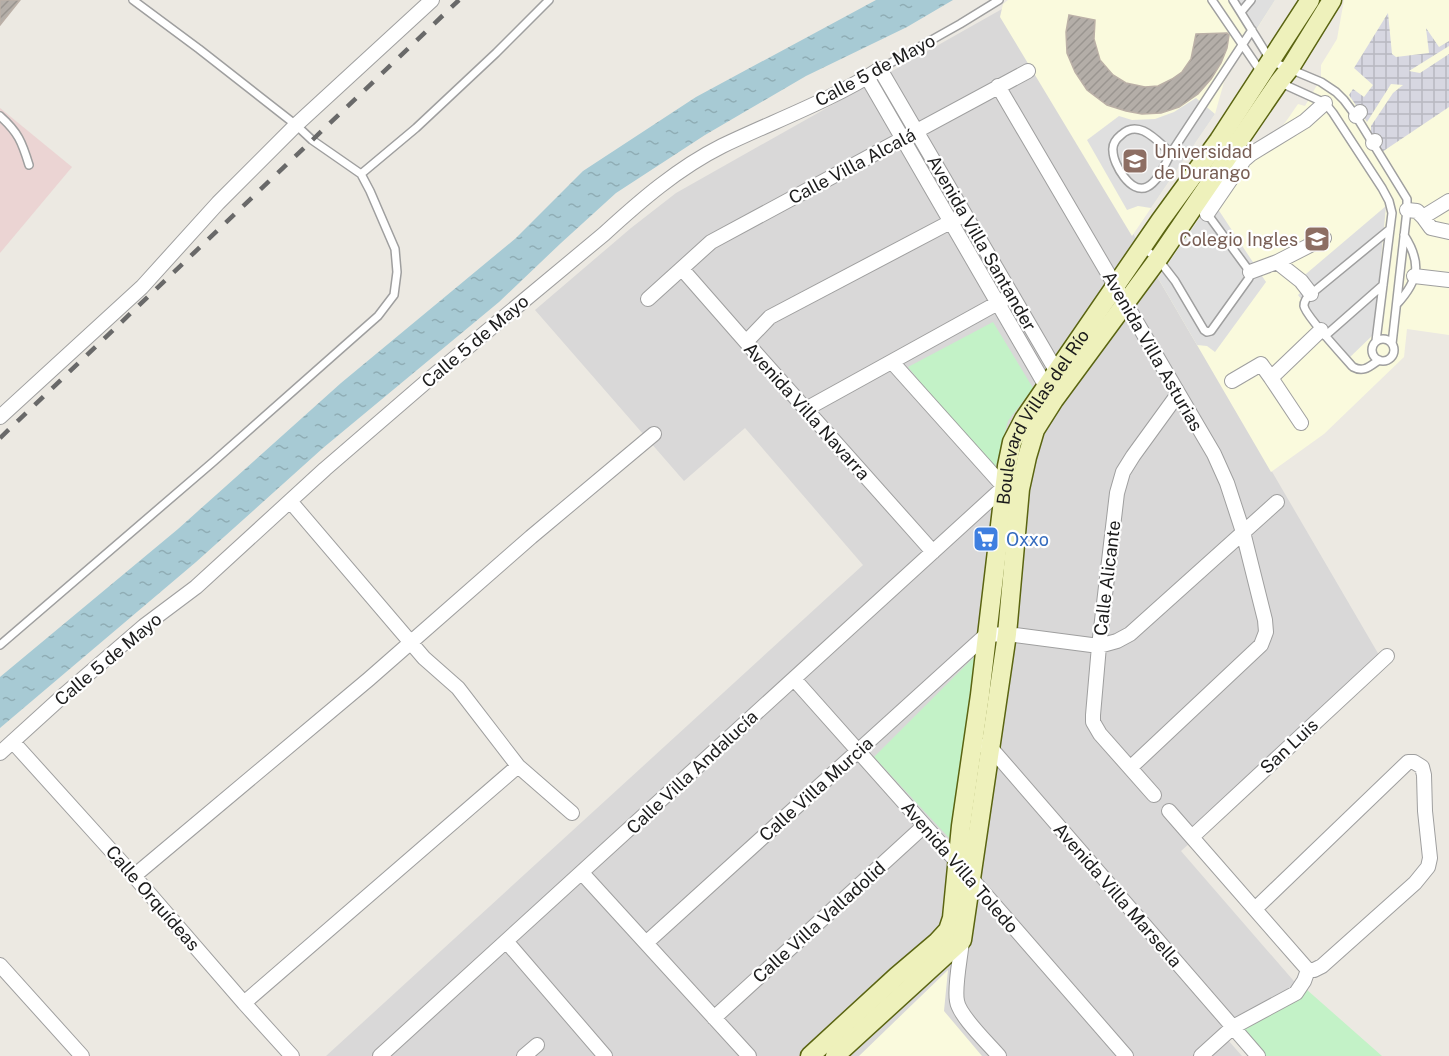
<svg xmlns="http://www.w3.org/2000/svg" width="1449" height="1056" font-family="'Public Sans',sans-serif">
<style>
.residential{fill:#d9d8d8}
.commercial{fill:#ebd4d3}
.education{fill:#fafadd}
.park{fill:#c3f2c7}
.parking{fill:#dfdfdf}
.plaza{fill:url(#plaza-grid)}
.water{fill:url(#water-ripples)}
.building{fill:url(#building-hatch);stroke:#bbb0a7;stroke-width:1.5}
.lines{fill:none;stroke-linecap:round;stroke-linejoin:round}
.lane-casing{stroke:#9f9f9f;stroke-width:10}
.street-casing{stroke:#9f9f9f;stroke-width:16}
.secondary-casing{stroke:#5a6411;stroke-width:21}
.lane{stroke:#fff;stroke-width:7}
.street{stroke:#fff;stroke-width:14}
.secondary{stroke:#eef1bb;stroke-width:18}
.rail{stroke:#696969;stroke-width:4.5;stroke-dasharray:12 12;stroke-linecap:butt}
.labels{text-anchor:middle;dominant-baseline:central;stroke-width:4.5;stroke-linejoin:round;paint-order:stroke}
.street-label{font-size:18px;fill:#1b1b1b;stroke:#fff}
.education-label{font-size:18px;fill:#785e54;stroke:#fff;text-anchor:start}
.shop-label{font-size:18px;fill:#366cbe;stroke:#fff;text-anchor:start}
</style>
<defs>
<pattern id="plaza-grid" width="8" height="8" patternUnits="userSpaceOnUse" patternTransform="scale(1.5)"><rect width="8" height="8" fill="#d7d7e1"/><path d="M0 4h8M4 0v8" fill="none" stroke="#b8b8c0"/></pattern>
<pattern id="water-ripples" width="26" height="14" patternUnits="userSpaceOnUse" patternTransform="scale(1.5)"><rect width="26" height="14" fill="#a7cad4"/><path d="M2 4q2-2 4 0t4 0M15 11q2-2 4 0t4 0" fill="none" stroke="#8fadb5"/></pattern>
<pattern id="building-hatch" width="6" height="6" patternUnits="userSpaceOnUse" patternTransform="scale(1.5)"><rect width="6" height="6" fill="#b4aea8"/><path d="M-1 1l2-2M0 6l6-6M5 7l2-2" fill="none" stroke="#9a9590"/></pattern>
</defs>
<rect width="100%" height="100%" fill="#ece9e2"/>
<!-- residential -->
<path class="residential" d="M1002,9L1386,667L1181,851L1299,987L1220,1031L1242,1056H326L863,565L745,428L684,481L535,310L631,228L676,193Z"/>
<!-- commercial -->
<path class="commercial" d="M0,108L72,167L0,253Z"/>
<!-- education -->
<path class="education" d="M1008,0H1275L1224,82L1215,114L1132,236L1000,17L1003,4Z
M1344,0H1449V335L1407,329L1404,357L1324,434L1271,472L1158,278L1246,151L1276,134L1287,120L1298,104L1305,106L1321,78V65L1337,39Z
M948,970L944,1011L982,1056H859Z"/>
<!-- park -->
<path class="park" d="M993,322L1033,388L1008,421L994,473L908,367Z
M975,656L950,839L874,757Z
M1306,989L1382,1056H1263L1239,1028Z"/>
<!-- parking -->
<path class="parking" d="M1236,0H1275L1256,30Z
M1196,98L1215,114L1151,208L1138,206L1127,210L1087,140L1119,116L1132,120L1155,119L1174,112Z
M1212,200L1266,282L1215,352L1207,346L1197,345L1158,278Z
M1386,206L1374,334L1349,358L1298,295L1307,287L1300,279Z"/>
<!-- plaza -->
<path class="plaza" d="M1388,13L1392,54L1396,57L1429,53L1426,28L1439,47L1449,41V46L1409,71L1420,73L1449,54V107L1382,152L1375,141L1371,132V126L1393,93L1403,85L1391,84L1367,122L1349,95L1353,89L1364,97L1373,85L1354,68Z"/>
<!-- water -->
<path class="water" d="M876,0H953L907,27L806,76L705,135L616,193L561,243L499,302L323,448L196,562L0,728V677L178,529L341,383L516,238L583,171L696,97Z"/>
<!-- building -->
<path class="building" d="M0,0H20L0,25Z
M1069,15L1095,20L1094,39L1100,60L1113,75L1126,83L1145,87L1158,86L1172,79L1182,72L1191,59L1196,34L1227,33L1229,35L1227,48L1221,63L1211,79L1198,94L1179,107L1161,113L1142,114L1126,111L1107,105L1087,90L1075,72L1067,53L1066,32Z"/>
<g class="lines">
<!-- lane casing -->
<g class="lane-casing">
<path id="lane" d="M1212,0L1261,72
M1233,0L1271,61L1321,82L1336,92L1344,100L1356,116L1407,199V210L1392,344
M1241,12L1251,0
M880,69L960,24L999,0
M1281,83L1325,103L1333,113L1382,188L1389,201L1392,213L1376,341
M0,116C18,132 22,142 29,165
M1171,153C1165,164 1158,182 1147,187C1131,195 1113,164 1113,151C1112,144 1116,139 1121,135C1139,118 1157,141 1171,153L1252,30
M361,174L416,128L496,53L549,0
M1142,247L1158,259L1175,281L1204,330L1207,332L1211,331L1249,278L1250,272L1206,212
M1397,304C1419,280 1422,263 1404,235
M1325,336L1383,285
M1372 350a11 11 0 1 1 22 0a11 11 0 1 1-22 0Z
M1379,360C1370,366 1364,373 1353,367C1345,358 1305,315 1304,306C1304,301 1307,297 1311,294L1390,229
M0,645L213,462L344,346L378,316L394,295L397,272L395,249L370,191L361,174L312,140L296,125L199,49L133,0"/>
</g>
<!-- street casing -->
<g class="street-casing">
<path id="street" d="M867,77L1051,395
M998,86L1214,454L1227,483L1243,532L1265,620L1266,632L1261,645L1130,768
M1356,116L1360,112
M1373,143L1375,141
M1407,210L1417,211L1423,217L1449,201
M1207,214L1244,160L1251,154L1305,121L1325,103
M1423,217L1431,228L1449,232
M1277,262L1301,281L1311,294
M682,269L746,342L933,552
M1250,272L1277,262L1324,238
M1414,276L1449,280
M648,299L711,242L1028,71
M746,342L770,317L958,218
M892,362L1004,487
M1232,381L1261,364L1271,378
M806,409L1005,299
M0,417L142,287L218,203L296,125L432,0
M1301,423L1271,378L1321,330
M290,501L424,658L458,688L518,766L572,813
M794,679L957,862L1126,1056
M13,742L134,876L244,1003L292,1056
M984,746L990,747L1258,1056
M0,753L65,694L144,626L196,587L325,469L427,381L604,234C640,201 678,168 722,146C774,121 832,100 880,69L1061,379
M1154,795L1100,734L1093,722V715L1099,646L1117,493L1123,472L1133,456L1178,394
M1169,811L1308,970
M1192,837L1387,656
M582,873L749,1056
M134,876L369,679L531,537L654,434
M1255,909L1408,762H1414L1422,767L1424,775L1425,811L1430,858L1428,867L1415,883L1322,966L1314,970H1308
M962,940C961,955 954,987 957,1001C959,1016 988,1043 999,1056
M506,941L605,1056
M646,943L986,635L1007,634L1099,646L1117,641L1130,634L1277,502
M0,965L82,1056
M244,1003L518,766
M714,1018L924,826
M380,1056L1004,487
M524,1056L537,1045
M1201,1056L1233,1027L1296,993L1304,981L1308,970"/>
</g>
<!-- secondary casing -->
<g class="secondary-casing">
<g id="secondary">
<path id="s1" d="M810,1056L897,976L937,942L948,930L952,918L961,826L980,695L1007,466L1012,442L1024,419L1160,221L1219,140L1310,0"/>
<path d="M835,1056L962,940L1007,634L1020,489L1027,457L1035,430L1054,400L1158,259L1279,82L1290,68L1332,0"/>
</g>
</g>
<!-- lane -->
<use href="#lane" class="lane"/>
<!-- street -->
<use href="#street" class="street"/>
<!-- secondary -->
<use href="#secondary" class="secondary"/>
<!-- rail -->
<path class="rail" d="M0,438L459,0"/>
</g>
<!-- icons -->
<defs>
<g id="university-square" transform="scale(1.35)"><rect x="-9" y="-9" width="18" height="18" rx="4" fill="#8d6e63" stroke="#fff"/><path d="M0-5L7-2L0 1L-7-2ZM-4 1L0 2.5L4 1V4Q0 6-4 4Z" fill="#fff"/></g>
<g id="school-square" transform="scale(1.35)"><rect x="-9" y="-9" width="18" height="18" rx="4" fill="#8d6e63" stroke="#fff"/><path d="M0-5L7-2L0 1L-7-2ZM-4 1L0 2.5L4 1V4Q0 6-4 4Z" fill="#fff"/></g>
<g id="supermarket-square" transform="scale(1.35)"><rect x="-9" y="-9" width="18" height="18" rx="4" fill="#3f7fe0" stroke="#fff"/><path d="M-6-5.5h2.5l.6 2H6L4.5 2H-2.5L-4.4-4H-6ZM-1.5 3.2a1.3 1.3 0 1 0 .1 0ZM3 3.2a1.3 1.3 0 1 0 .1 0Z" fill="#fff"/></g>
</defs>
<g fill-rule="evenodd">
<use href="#university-square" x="1135" y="161"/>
<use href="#school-square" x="1317" y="239"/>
<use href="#supermarket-square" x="986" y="539"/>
</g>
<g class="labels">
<!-- street labels -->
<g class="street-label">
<text transform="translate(875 70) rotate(-28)">Calle 5 de Mayo</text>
<text transform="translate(852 166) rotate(-28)">Calle Villa Alcalá</text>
<text transform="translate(982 243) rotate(60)">Avenida Villa Santander</text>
<text transform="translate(475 341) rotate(-40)">Calle 5 de Mayo</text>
<text transform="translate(1153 351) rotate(60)">Avenida Villa Asturias</text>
<text transform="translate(807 411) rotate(48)">Avenida Villa Navarra</text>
<text stroke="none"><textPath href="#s1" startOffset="714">Boulevard Villas del Río</textPath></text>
<text transform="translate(1107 578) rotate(-83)">Calle Alicante</text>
<text transform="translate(108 659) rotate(-40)">Calle 5 de Mayo</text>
<text transform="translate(1289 746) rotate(-43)">San Luis</text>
<text transform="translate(692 772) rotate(-43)">Calle Villa Andalucía</text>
<text transform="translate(816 789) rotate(-42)">Calle Villa Murcia</text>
<text transform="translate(960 867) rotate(49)">Avenida Villa Toledo</text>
<text transform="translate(1118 895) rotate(49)">Avenida Villa Marsella</text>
<text transform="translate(153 898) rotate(49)">Calle Orquídeas</text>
<text transform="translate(819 922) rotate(-42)">Calle Villa Valladolid</text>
</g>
<!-- education labels -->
<g class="education-label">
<text x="1154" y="151">Universidad<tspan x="1154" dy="21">de Durango</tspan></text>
<text x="1298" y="239" text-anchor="end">Colegio Ingles</text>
</g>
<!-- shop labels -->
<g class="shop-label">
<text x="1006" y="539">Oxxo</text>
</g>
</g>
</svg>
